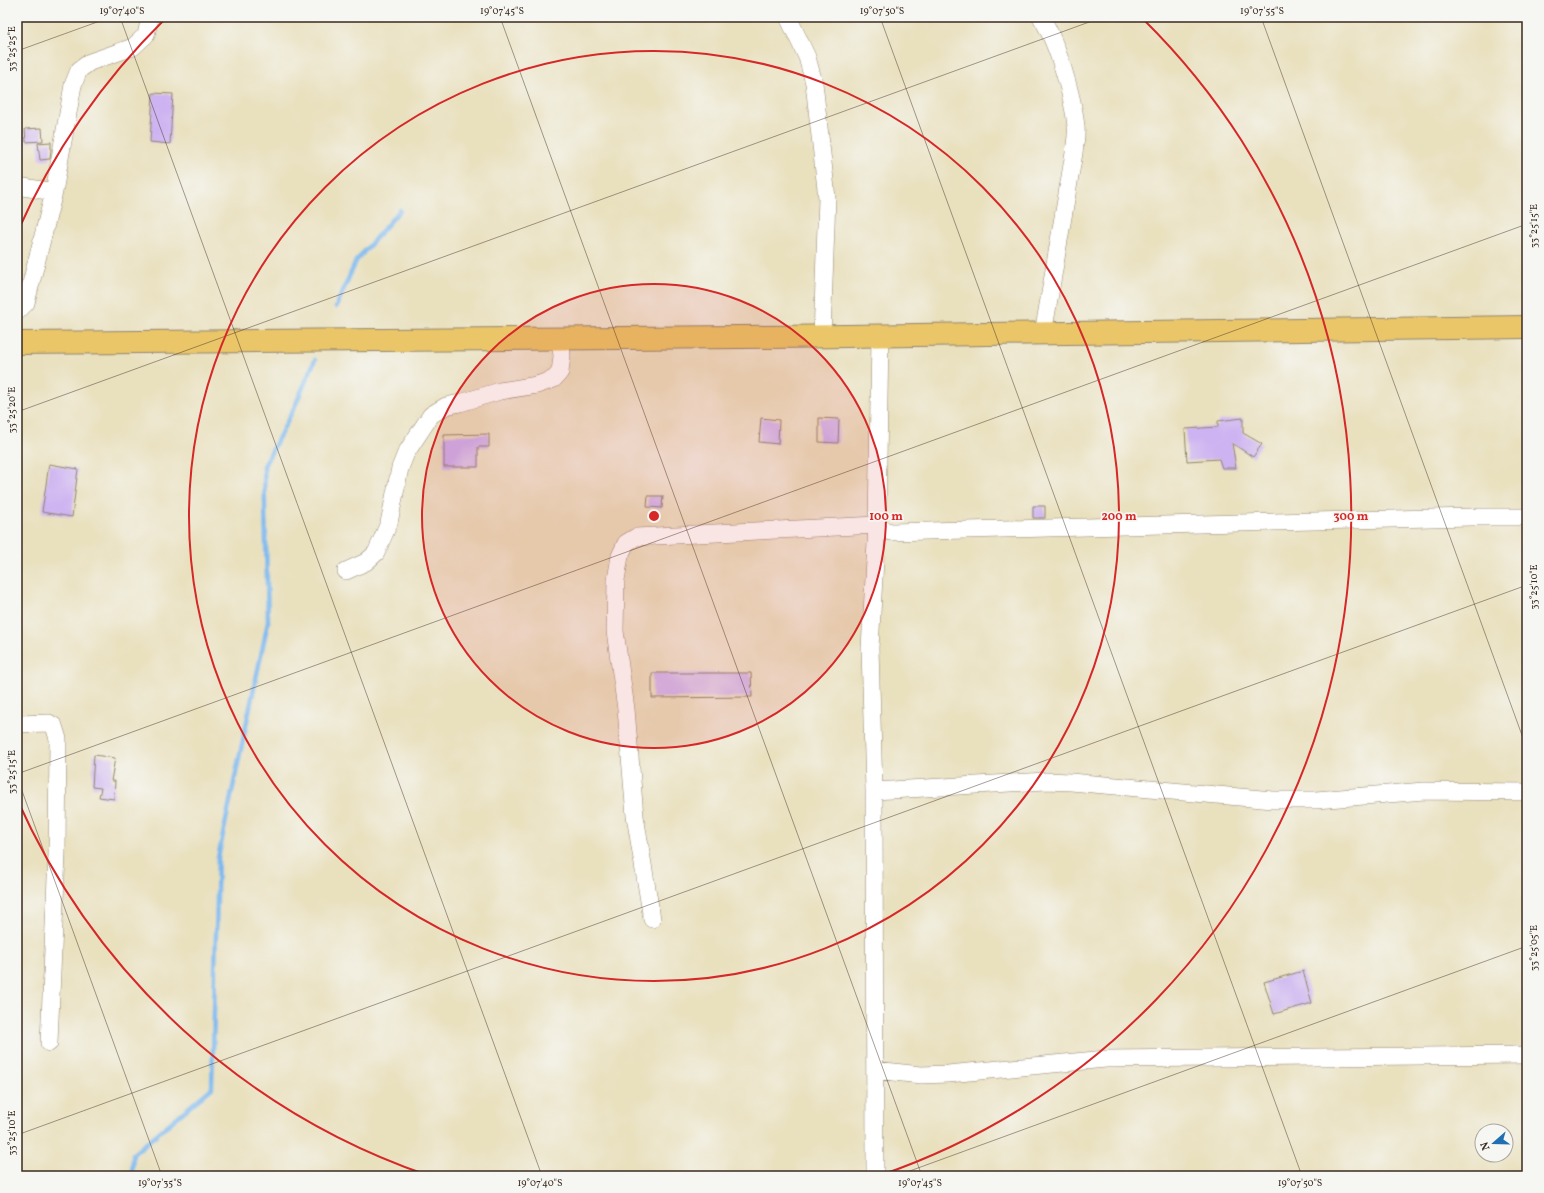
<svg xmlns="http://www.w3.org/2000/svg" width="1544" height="1193" font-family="Vollkorn,serif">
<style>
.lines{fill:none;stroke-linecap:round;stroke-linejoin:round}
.stream{stroke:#7db9ef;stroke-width:4.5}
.building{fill:#cdb3f1}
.street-casing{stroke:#92856e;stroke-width:18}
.primary-casing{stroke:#92856e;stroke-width:24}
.street{stroke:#fff;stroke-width:17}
.primary{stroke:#eac669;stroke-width:22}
.ticks{fill:none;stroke:#3b2a1e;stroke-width:1;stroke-opacity:0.45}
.ring{fill:none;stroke:#d62828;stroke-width:2}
.centre{fill:#d62828;stroke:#f6f6f2;stroke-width:2}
.ring-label{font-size:12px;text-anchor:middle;font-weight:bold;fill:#d62828;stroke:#f6f6f2;stroke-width:3.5;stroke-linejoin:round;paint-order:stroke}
.neatline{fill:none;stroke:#3b2a1e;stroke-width:1.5}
.ticks-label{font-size:10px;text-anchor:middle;fill:#3b2a1e}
</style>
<rect width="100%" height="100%" fill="#f6f6f2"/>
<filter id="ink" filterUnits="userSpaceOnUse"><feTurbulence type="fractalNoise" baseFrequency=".025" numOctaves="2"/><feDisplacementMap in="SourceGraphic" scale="8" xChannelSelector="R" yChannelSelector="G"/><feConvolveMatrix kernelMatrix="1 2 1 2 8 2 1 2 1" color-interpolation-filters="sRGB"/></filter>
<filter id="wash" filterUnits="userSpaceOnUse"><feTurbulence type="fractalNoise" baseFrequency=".012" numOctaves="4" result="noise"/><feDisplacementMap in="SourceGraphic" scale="16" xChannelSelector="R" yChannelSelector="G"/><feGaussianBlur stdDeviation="0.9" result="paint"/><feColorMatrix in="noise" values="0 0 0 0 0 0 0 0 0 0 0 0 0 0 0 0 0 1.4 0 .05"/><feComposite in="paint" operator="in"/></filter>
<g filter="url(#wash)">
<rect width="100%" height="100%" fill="#e9e0be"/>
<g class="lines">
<!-- stream -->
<path class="stream" d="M336,307L356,261L400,210
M132,1176L133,1154L212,1088L218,858L268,622L264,466L294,408L315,360"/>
</g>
<g id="blocks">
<!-- building -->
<path class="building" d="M153,93L173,94L170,144L150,142Z
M42,128L43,141L26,142L25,129Z
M51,142V149L50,159L40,160L38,143Z
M761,418L779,420L778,444L759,442Z
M819,418L839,419L838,443L819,442Z
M1243,418V433L1262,444L1253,457L1232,443L1236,468H1222L1219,459L1187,461L1185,429L1218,427V421Z
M489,434V447H478V467H444V435Z
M49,464L78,469L72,517L42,512Z
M648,496H663L662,508L647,507Z
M1033,506H1045V518H1033Z
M652,673H751L752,697L652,698Z
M94,755L115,758L111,781H115L114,799L99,797L101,788L92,787Z
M1303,971L1312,1003L1274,1014L1264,982Z"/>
</g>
</g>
<g filter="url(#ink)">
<use href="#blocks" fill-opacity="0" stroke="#92856e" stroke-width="1"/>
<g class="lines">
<!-- street casing -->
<g class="street-casing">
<path id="street" d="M788,17L807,57L814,83L827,198L822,337
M1041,17C1057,42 1073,96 1076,126C1077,134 1075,144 1074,153L1043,334
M17,186L54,192
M17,312L26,303L54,192L73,85L79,70L90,62L133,47L146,35L150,17
M346,571L366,562L376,553L389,523L400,468L406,453L431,415L446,406L460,403L500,391L537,385L554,379L560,372L562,356L560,339
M17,724L49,723L54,726L58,739L57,854L49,1043
M874,791L1046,781L1071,782L1273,800H1316L1424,791L1527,792
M652,919L635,816L626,709L615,631L616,580L620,556L626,543L636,537L877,525L884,530L891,532L1471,517H1527
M875,1070L921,1075L948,1074L1106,1059L1527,1055
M875,1176L874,791L870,648L877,525L880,336"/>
</g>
<!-- primary casing -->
<g class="primary-casing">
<path id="primary" d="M17,343C520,341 1024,334 1527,327"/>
</g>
<!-- street -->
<use href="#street" class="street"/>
<!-- primary -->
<use href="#primary" class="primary"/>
</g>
</g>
<!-- ticks -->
<path class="ticks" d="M120,17L542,1176M500,17L922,1176M880,17L1302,1176M1261,17L1527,749M17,51L111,17M17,412L1103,17M17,774L1527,224M17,777L162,1176M17,1135L1527,585M896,1176L1527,946"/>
<!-- distance rings -->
<circle cx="654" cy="516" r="232" fill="#d62828" fill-opacity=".12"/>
<g class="ring">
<circle cx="654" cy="516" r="232"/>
<circle cx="654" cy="516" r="465"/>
<path d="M427 1175A697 697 0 0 1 17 799M17 233A697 697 0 0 1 165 19M1143 19A697 697 0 0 1 881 1175"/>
</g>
<circle cx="654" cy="516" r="6" class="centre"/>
<g class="ring-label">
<text x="886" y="520">100 m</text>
<text x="1119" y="520">200 m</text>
<text x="1351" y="520">300 m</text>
</g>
<!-- margin -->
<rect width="1544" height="1193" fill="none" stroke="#f6f6f2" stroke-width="44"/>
<!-- north arrow -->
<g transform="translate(1494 1143) rotate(250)"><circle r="19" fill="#f6f6f2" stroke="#aba49d"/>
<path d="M0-3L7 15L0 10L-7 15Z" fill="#1f6fb2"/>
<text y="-6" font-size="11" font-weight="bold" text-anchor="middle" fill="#3b2a1e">N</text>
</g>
<rect x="22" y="22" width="1500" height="1149" class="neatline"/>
<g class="ticks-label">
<text x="122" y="14">19°07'40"S</text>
<text x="502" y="14">19°07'45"S</text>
<text x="882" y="14">19°07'50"S</text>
<text x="1262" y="14">19°07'55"S</text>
<text transform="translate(11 49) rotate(-90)" y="4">33°25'25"E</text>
<text transform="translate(1533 226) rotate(-90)" y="4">33°25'15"E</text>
<text transform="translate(11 410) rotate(-90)" y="4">33°25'20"E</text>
<text transform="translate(1533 587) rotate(-90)" y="4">33°25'10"E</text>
<text transform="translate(11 772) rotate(-90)" y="4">33°25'15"E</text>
<text transform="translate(1533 948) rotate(-90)" y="4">33°25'05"E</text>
<text transform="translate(11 1133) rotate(-90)" y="4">33°25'10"E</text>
<text x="160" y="1186">19°07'35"S</text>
<text x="540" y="1186">19°07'40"S</text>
<text x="920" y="1186">19°07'45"S</text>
<text x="1300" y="1186">19°07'50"S</text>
</g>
</svg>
